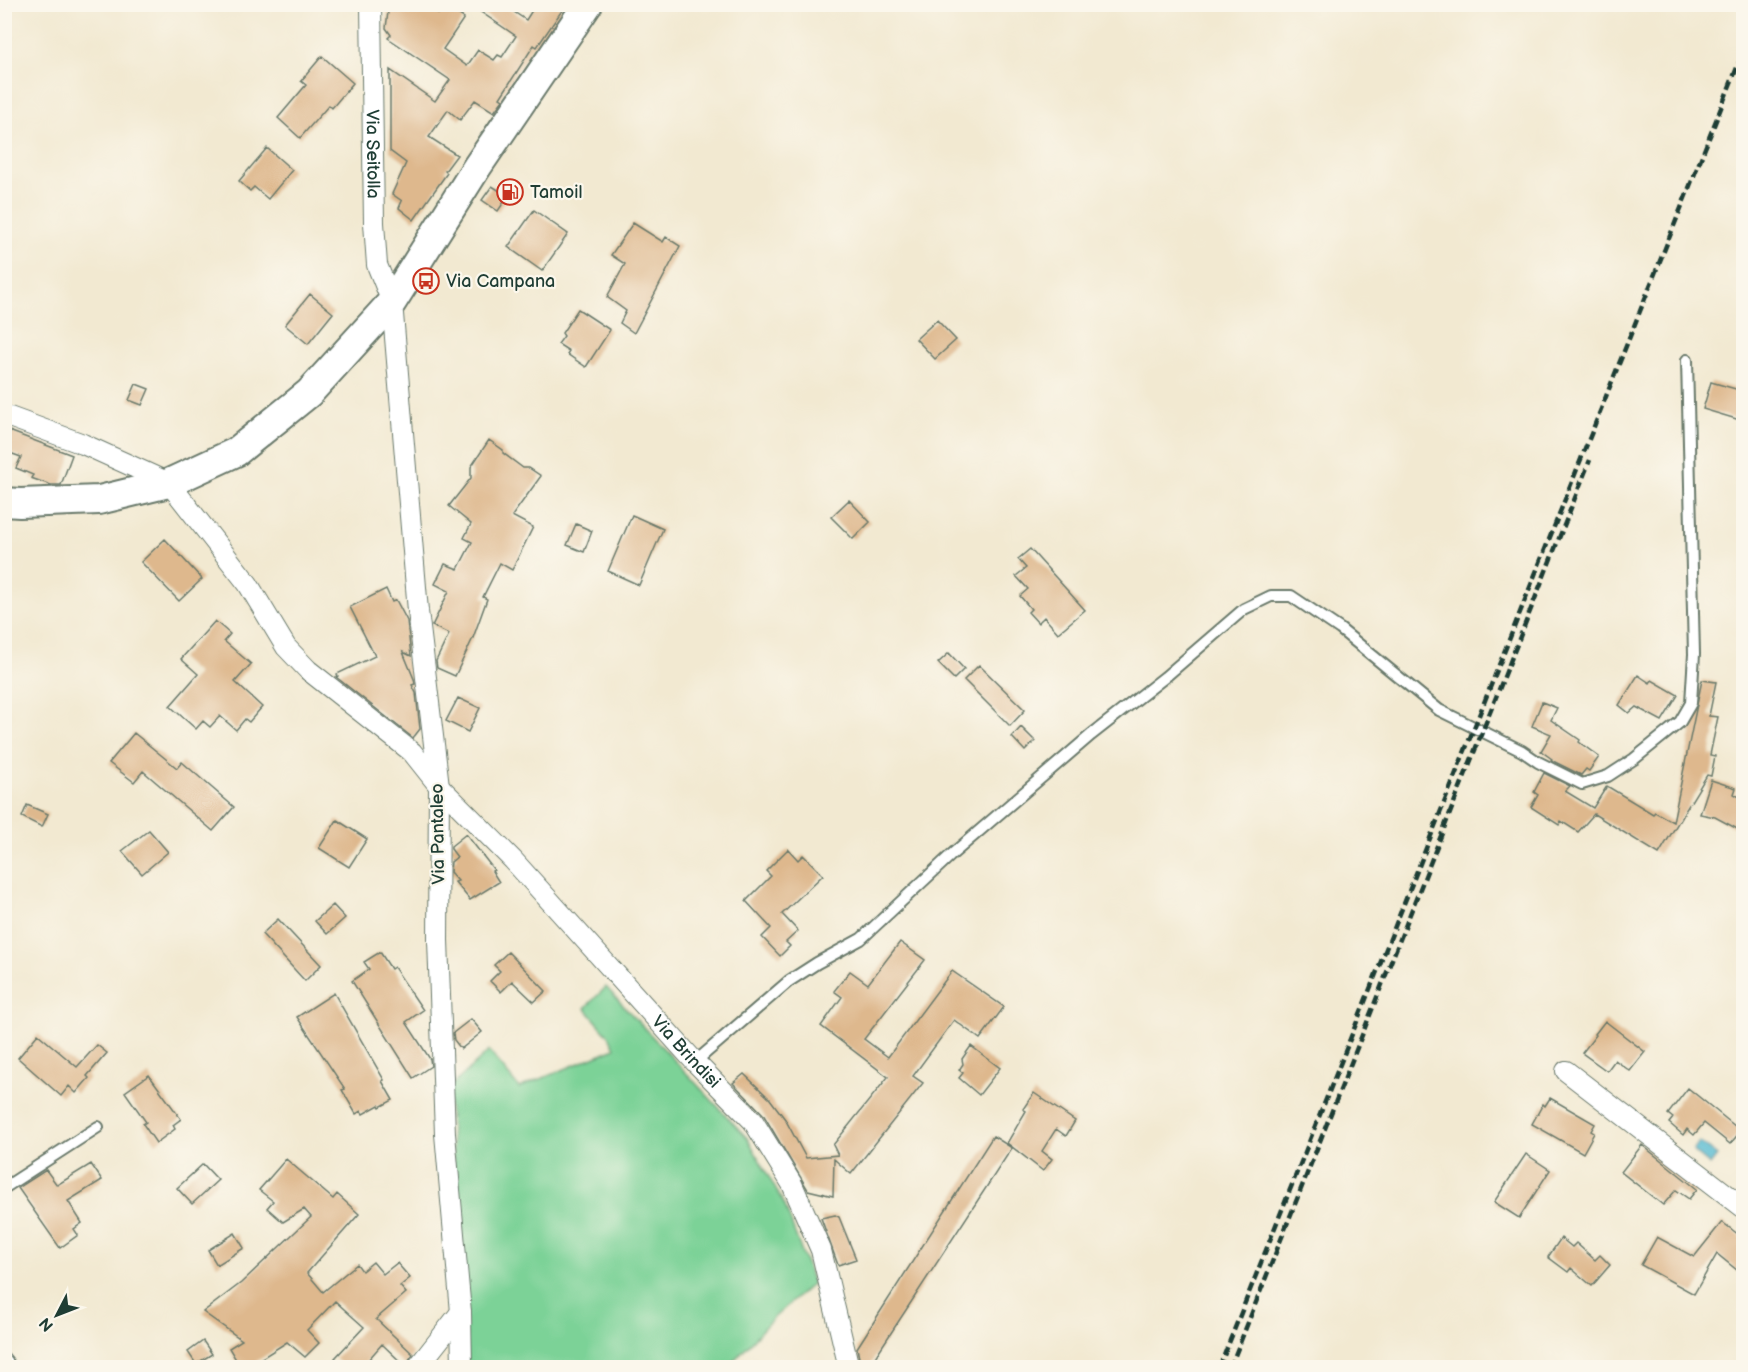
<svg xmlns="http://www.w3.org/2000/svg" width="1748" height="1372" font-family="'Balsamiq Sans',sans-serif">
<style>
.green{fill:#7bd297;stroke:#4d8866;stroke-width:1.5}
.water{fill:#52b9d0;stroke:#387b82;stroke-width:1.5}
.building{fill:#deb88d}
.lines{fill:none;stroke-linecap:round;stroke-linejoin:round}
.lane-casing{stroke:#69796b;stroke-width:14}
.street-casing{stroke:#69796b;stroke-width:22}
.secondary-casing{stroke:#69796b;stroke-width:32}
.lane{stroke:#fff;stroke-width:10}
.street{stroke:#fff;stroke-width:20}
.secondary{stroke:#fff;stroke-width:28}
.rail{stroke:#1f3d34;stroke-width:4.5;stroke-dasharray:9 4.5;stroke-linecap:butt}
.labels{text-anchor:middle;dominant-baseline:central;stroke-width:4.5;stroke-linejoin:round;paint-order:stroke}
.street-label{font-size:18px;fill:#1f3d34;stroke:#fbf7ec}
.poi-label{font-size:18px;fill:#1f3d34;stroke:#fbf7ec;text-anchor:start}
</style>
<rect width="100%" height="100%" fill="#fbf7ec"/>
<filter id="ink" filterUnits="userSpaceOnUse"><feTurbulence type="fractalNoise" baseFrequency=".0167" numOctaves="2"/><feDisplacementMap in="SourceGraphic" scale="12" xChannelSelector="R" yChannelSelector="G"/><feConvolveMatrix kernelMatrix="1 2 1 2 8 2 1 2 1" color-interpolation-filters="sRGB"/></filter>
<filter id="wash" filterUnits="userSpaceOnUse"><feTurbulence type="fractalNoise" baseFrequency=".008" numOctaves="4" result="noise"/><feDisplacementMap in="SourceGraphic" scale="24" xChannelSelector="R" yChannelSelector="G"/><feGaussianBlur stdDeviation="1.35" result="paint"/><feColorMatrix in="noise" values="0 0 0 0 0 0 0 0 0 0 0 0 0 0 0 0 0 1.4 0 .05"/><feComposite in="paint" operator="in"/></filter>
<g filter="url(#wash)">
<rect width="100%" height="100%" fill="#f2e9d1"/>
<!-- green -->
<path class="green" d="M606,987L748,1139L785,1206L813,1283L769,1322L728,1367H468L448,1089L489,1051L519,1088L615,1048L609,1036L585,1008Z"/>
<!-- water -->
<path class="water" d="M1699,1142L1717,1156L1710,1165L1693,1151Z"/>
<g id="blocks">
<!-- building -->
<path class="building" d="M389,4H424L438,14L444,5L464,18L443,49L467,66L478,50L494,60L498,55L502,57L516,36L469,4H502L526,20L536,4H556L563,9L537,47L534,45L500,98L503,100L494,112L475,100L460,120L448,110L429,137L457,155L445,171L447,173L414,220L399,208L402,201L392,194L406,163L390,151V70L435,101L450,80L388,38L391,35L386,28Z
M322,56L353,83L332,108L329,105L300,138L278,118L306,85L301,81Z
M267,148L292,170L268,199L254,187L250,191L239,181Z
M492,186L508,196L498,211L482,200Z
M534,210L568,234L542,271L508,247Z
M633,223L663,242L666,237L680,246L634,333L620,323L626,311L607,297L625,264L611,255Z
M310,294L333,313L308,344L285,325Z
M578,309L610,330L586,367L567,354L569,351L558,344L564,336L562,333Z
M937,320L956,340L935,359L916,339Z
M1711,382L1743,391V421L1703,409Z
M136,384L149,389L142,405L129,400Z
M4,429L72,455L61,485H51L31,478L33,475L16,468L21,457L7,452L8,447L4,446Z
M489,440L503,450V453L523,468H529L541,476L512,516L533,527L512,570L500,563L483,597L487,599L473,638L455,676L437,668L436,661L449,634L432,626L449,591L435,584L445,564L458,569L472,542L464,538L471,524L449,506L471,478V467Z
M849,500L870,522L853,539L831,517Z
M632,515L663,529L639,585L608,571Z
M576,524L592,531L584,552L567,545Z
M165,539L202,579L179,601L141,562Z
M1030,549L1085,610L1058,633L1044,617L1038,623L1028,612L1031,609L1020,596L1028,589L1016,576L1026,568L1018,559Z
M386,589L392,602L396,600L407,621L411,656L403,652L414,679L415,684L412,685L416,693L420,729L413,738L336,677L338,676L337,674L375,656L350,607Z
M215,621L230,634L224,641L251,664L235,682L262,707L249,722L245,719L236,730L220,716L210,727L203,721L196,729L170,706L198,674L181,659Z
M949,653L964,669L954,679L938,663Z
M979,665L1025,710L1010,726L964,680Z
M1638,675L1650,683L1652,680L1678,695L1662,721L1636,707L1629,713L1619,705Z
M1702,680L1716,682L1709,716L1718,717L1710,755L1715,756L1711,776L1707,775L1659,854L1594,814L1578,832L1561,821L1559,825L1531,807L1538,795L1534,792L1544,773L1570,786L1565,791L1593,808L1607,786L1653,814L1655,812L1673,822Z
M458,698L480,708L468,732L446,721Z
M1542,702L1557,708L1551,720L1580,740L1579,742L1599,757L1589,771L1586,769L1581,775L1551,760L1552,759L1541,751L1551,734L1532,726Z
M1021,727L1035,741L1025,751L1012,737Z
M134,733L177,768L182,762L234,807L213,831L143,771L134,782L109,763Z
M1711,780L1736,788L1734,794L1743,799V832L1715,817L1700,814Z
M27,805L48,814L42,827L22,817Z
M337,820L367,839L349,867L319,848Z
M149,830L168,852L142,874L122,851Z
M466,834L494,870L492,871L499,882L470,900L455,882L458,881L450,872L451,862L457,857L451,849V846Z
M788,849L798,860L803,855L823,875L782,914L798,931L786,942L790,946L780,956L762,937L771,928L746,901L771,876L766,871Z
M333,905L345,918L327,934L315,921Z
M278,919L321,965L305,981L262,934Z
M900,942L925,960L864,1039L888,1057L952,971L1004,1007L980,1039L954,1020L913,1076L923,1083L851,1174L834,1159L833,1196L808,1190L763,1114L733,1083L744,1074L770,1099L785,1119L806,1158L838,1155L833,1145L888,1077L821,1026L842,997L834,991L850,971L868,984Z
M380,952L391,969L394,967L423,1010L406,1022L430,1059L431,1066L413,1078L352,981L369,969L364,962Z
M508,952L546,991L534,1002L512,981L501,992L490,981L500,971L494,965Z
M334,993L384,1080L382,1081L393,1100L380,1107L379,1105L363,1114L361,1111L356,1114L342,1090L345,1089L297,1017Z
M471,1019L482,1032L461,1049L454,1040L453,1033Z
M1605,1021L1645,1052L1630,1071L1615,1060L1607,1071L1582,1053L1596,1035L1595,1034Z
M38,1034L77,1067L97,1045L107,1053L87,1076L89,1078L76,1093L69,1086L61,1096L18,1058Z
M971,1046L1000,1068L979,1095L959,1078L963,1073L959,1070L963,1064L962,1059Z
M149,1075L181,1119L173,1125L175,1129L156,1143L143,1124L146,1122L125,1092Z
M1688,1088L1741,1131L1730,1144L1704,1123L1694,1135L1687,1129L1683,1135L1669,1123L1673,1118L1668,1114Z
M1034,1093L1075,1121L1066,1136L1056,1129L1042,1151L1052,1159L1043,1171L1007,1143L1026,1111L1023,1109Z
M1550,1098L1595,1124L1591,1131L1594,1133L1583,1153L1532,1124L1543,1104L1545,1106Z
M993,1136L1012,1148L868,1368H861L857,1348Z
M1642,1145L1697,1189L1689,1199L1676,1190L1663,1205L1621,1172Z
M1526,1154L1550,1170L1519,1218L1494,1202Z
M286,1159L333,1199L337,1194L359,1214L307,1273L323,1292L357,1264L362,1271L373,1262L383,1274L397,1263L410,1278L400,1286L406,1293L376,1319L413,1354L405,1366L382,1344L361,1368H345L335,1358L364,1327L335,1301L307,1330L319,1343L305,1357L287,1342L246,1368H241L229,1348L242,1340L203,1312L241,1283L311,1217L304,1209L283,1222L267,1208L273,1201L259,1190Z
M91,1164L102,1180L68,1201L82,1223L74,1229L78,1235L60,1248L18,1188L46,1170L57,1185Z
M203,1164L218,1180L192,1204L177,1188Z
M835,1215L839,1217L856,1259L838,1265L821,1218Z
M1722,1222L1743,1238V1275L1717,1254L1694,1294L1641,1265L1657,1237L1694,1257Z
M235,1233L244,1248L217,1265L208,1250Z
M1561,1238L1572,1247L1576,1243L1595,1260L1600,1255L1610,1265L1592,1286L1571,1268L1568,1272L1548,1257Z
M203,1341L212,1354L196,1364L188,1352Z"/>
</g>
</g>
<g filter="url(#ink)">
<use href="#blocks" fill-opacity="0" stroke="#69796b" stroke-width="1.5"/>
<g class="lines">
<!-- lane casing -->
<g class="lane-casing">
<path id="lane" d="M695,1062L789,981L817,963L861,939L950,856L1091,735L1165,677L1244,609L1271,596H1291L1340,629L1439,710L1522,751L1538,762L1582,784L1608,776L1634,759L1680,722L1691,703L1694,654L1687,360
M4,1188L98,1127
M4,1358L12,1368"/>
</g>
<!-- street casing -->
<g class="street-casing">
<g id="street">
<path id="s1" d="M371,4L374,223L377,265L392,302L418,611L439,786L438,940L445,1134L461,1312L462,1368"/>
<path id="s2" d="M4,415L83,444L169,483L248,584L286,647L308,670L412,752L439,786L513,860L695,1062L753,1121L792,1184L821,1250L849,1368"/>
<path d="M1566,1071L1744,1208"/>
<path d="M417,1368L461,1312"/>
</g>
</g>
<!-- secondary casing -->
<g class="secondary-casing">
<path id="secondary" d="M4,502L20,503L99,500L169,483L236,452L309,393L392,302L477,167L588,4"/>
</g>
<!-- lane -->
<use href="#lane" class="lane"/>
<!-- street -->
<use href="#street" class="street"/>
<!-- secondary -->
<use href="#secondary" class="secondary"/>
<!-- rail -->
<path class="rail" d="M1219,1368L1744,50
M1230,1368L1590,460"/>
</g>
</g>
<!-- icons -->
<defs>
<g id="fuel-ring" transform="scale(1.35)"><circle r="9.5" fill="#fbf7ec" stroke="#c8321e" stroke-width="1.5"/><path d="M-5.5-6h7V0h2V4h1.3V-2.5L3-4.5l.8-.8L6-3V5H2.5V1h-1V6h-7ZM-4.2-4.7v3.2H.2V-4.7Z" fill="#c8321e"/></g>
<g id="bus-ring" transform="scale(1.35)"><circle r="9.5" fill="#fbf7ec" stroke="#c8321e" stroke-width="1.5"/><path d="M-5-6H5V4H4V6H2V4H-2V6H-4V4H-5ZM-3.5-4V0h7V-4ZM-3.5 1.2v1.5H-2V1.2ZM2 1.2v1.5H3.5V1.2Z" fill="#c8321e"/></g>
</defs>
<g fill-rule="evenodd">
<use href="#fuel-ring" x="510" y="192"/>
<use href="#bus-ring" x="426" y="281"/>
</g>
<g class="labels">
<!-- street labels -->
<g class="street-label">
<text stroke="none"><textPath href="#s1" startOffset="150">Via Seitolla</textPath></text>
<text transform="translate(438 834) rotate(-91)">Via Pantaleo</text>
<text stroke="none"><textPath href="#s2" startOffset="951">Via Brindisi</textPath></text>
</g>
<!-- poi labels -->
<g class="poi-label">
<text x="530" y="192">Tamoil</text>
<text x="446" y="281">Via Campana</text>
</g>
</g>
<!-- margin -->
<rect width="1748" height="1372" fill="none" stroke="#fbf7ec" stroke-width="24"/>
<!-- north arrow -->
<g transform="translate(57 1315) rotate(228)" stroke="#fbf7ec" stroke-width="4.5" paint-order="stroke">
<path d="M0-4.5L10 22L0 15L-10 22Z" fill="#1f3d34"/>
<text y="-9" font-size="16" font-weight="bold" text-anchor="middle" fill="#1f3d34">N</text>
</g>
</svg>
